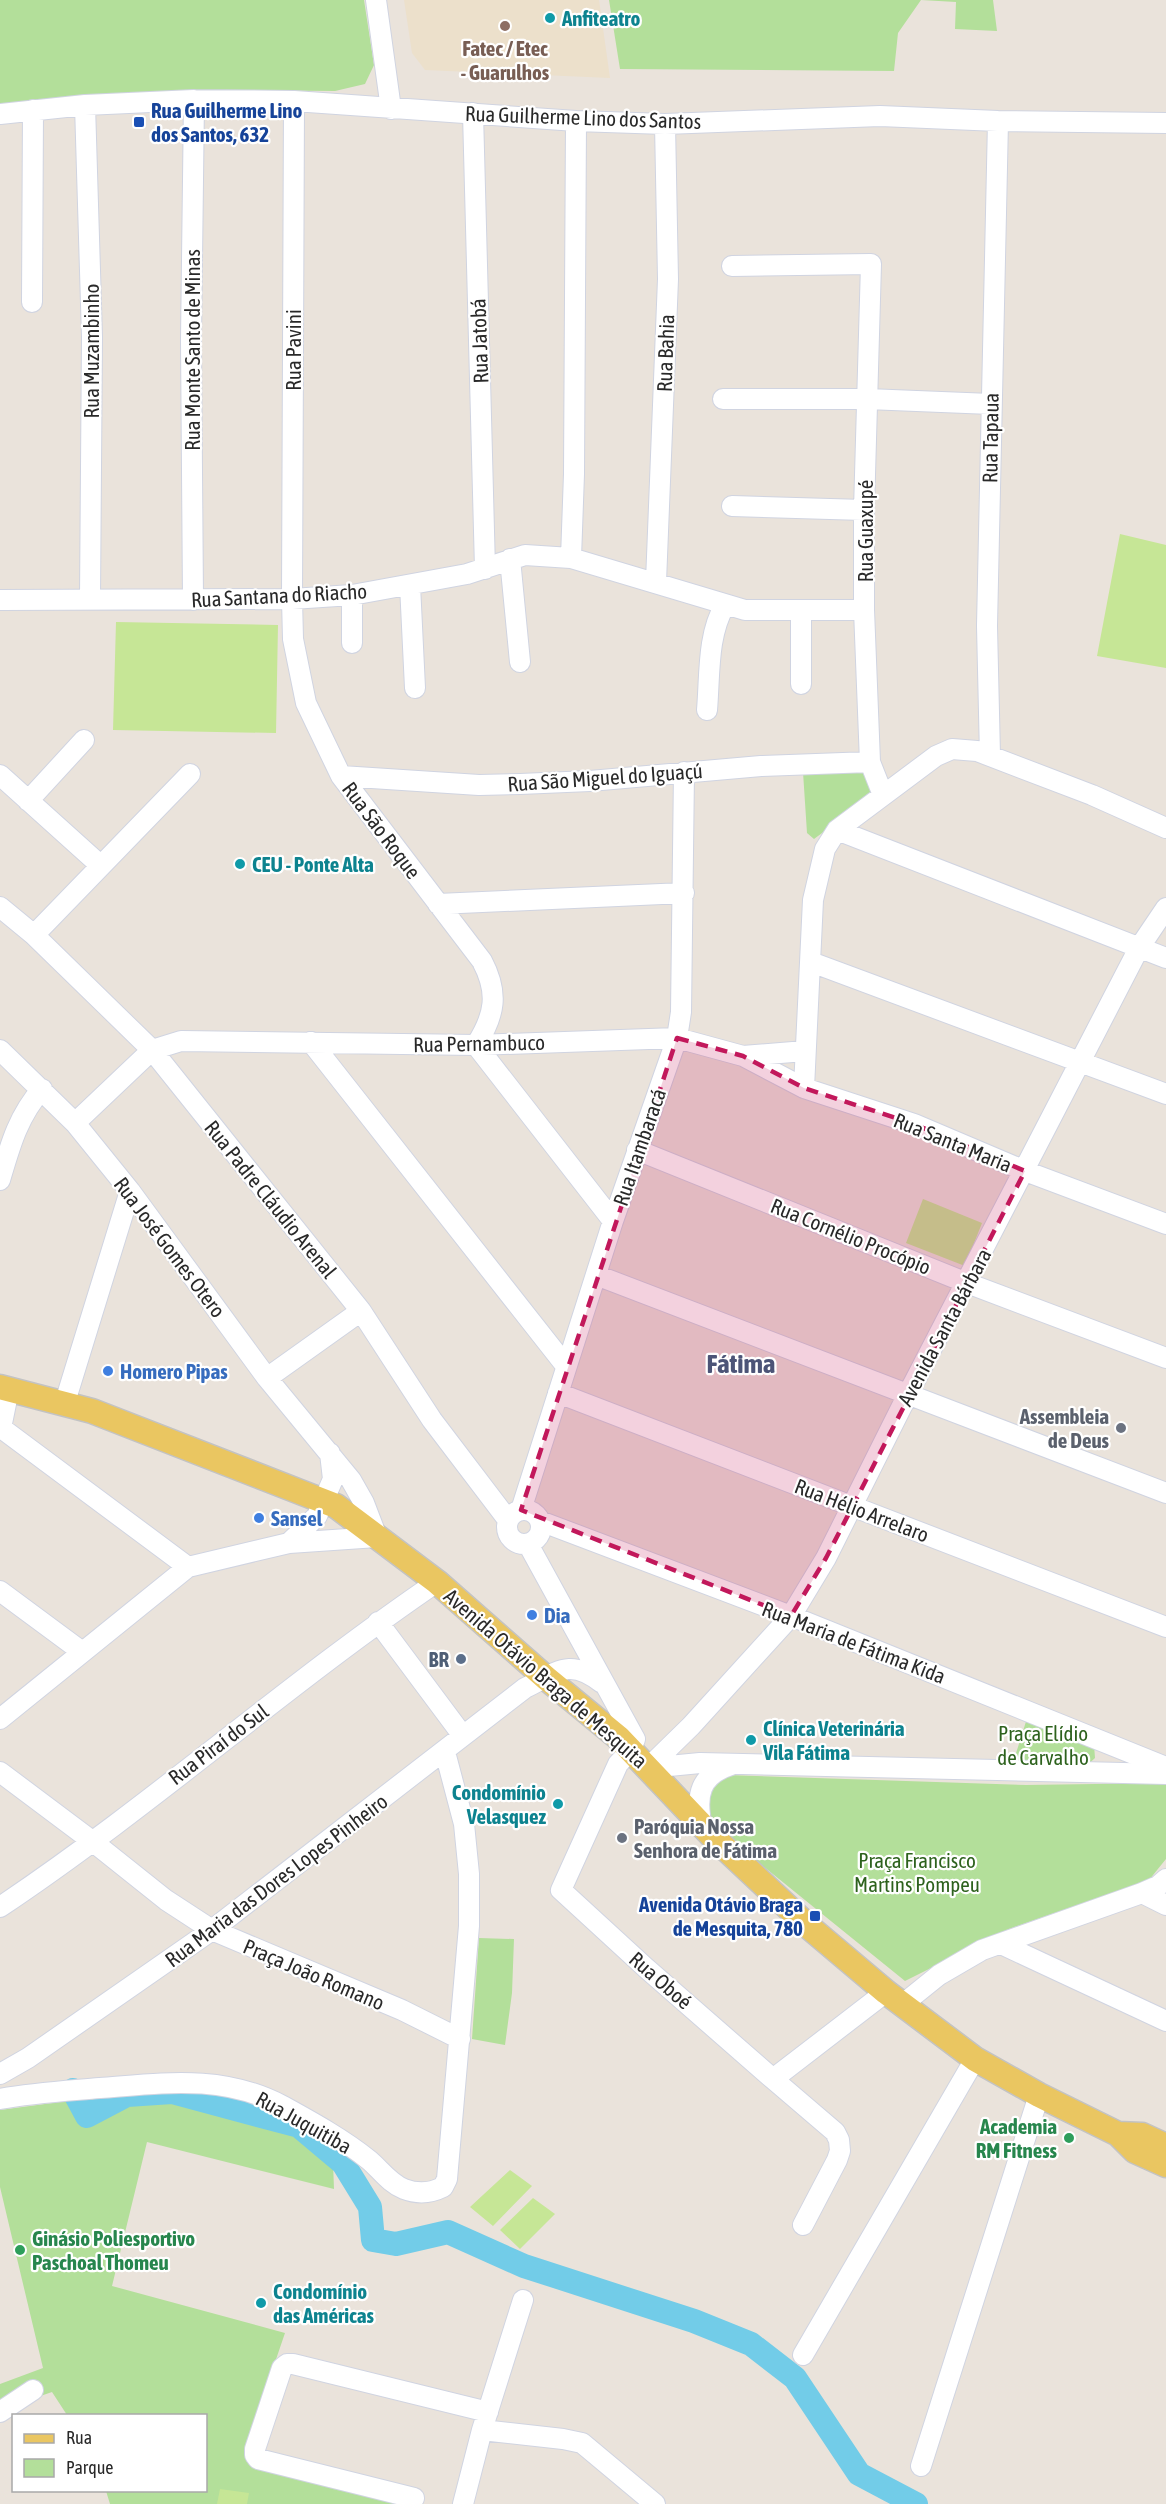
<svg xmlns="http://www.w3.org/2000/svg" width="1166" height="2504" font-family="'Asap Condensed',sans-serif">
<style>
.education{fill:#ece0cb}
.green{fill:#b3df9a}
.pitch{fill:#c6e696}
.lines{fill:none;stroke-linecap:round;stroke-linejoin:round}
.river{stroke:#72cce8;stroke-width:24}
.minor-casing{stroke:#d0d4e1;stroke-width:22}
.major-casing{stroke:#c3c3c3;stroke-width:27}
.minor{stroke:#fff;stroke-width:20}
.major{stroke:#eac661;stroke-width:24}
.marked{fill:#c2185b;fill-opacity:0.2;stroke:#c2185b;stroke-width:4.5;stroke-dasharray:12 8;stroke-linejoin:round}
.culture-dot{fill:#0f9aa8;stroke:#fff;stroke-width:2}
.education-dot{fill:#8d6e63;stroke:#fff;stroke-width:2}
.transit-dot{fill:#1a4fb4;stroke:#fff;stroke-width:2}
.shop-dot{fill:#3f7fe0;stroke:#fff;stroke-width:2}
.worship-dot{fill:#6b7280;stroke:#fff;stroke-width:2}
.service-dot{fill:#5c6f8a;stroke:#fff;stroke-width:2}
.leisure-dot{fill:#2e9e5b;stroke:#fff;stroke-width:2}
.labels{text-anchor:middle;dominant-baseline:central;stroke-width:4.5;stroke-linejoin:round;paint-order:stroke}
.culture-label{font-size:21px;font-weight:bold;fill:#0d838f;stroke:#fff;text-anchor:start}
.education-label{font-size:21px;font-weight:bold;fill:#785e54;stroke:#fff}
.transit-label{font-size:21px;font-weight:bold;fill:#164399;stroke:#fff;text-anchor:start}
.street-label{font-size:21px;fill:#292929;stroke:#fff}
.shop-label{font-size:21px;font-weight:bold;fill:#366cbe;stroke:#fff;text-anchor:start}
.worship-label{font-size:21px;font-weight:bold;fill:#5b616d;stroke:#fff;text-anchor:end}
.service-label{font-size:21px;font-weight:bold;fill:#4e5e75;stroke:#fff;text-anchor:end}
.park-label{font-size:21px;fill:#2d621d;stroke:#fff}
.leisure-label{font-size:21px;font-weight:bold;fill:#27864d;stroke:#fff;text-anchor:end}
.district-label{font-size:27px;font-weight:bold;fill:#4c5477;stroke:#fff}
</style>
<rect width="100%" height="100%" fill="#eae3db"/>
<!-- education -->
<path class="education" d="M404,0H599L610,78L425,70L412,53Z"/>
<!-- green -->
<path class="green" d="M0,0H364L374,65L365,84L335,91L207,90L111,95L0,105Z
M609,0H993L997,31L955,29L956,2L921,0L898,33L894,71L620,69Z
M864,770L873,795L814,839L807,833L803,772Z
M1029,1712L1094,1745L1095,1758L1083,1769H1011Z
M726,1775L1026,1785L1166,1783V1859L1149,1880L1009,1929L905,1981L705,1819L711,1789Z
M479,1938L514,1939L512,1993L505,2045L472,2039Z
M203,2083L332,2136L334,2189L147,2142L112,2286L285,2333L244,2453L423,2504H110L106,2491L206,2490V2416L67,2415L52,2392L0,2410V2384L43,2368L0,2187V2110Z"/>
<!-- pitch -->
<path class="pitch" d="M1120,534L1166,545V668L1097,656Z
M116,622L278,625L276,733L113,730Z
M923,1199L982,1223L965,1266L906,1243Z
M510,2170L532,2186L493,2226L470,2207Z
M533,2198L555,2214L520,2249L500,2230Z
M220,2489L249,2493L247,2504H217Z"/>
<g class="lines">
<!-- river -->
<path class="river" d="M73,2090L87,2116L127,2095L172,2092L299,2126L343,2163L370,2207L373,2240L396,2244L448,2232L524,2266L694,2321L751,2344L795,2378L859,2474L916,2504"/>
<!-- minor casing -->
<g class="minor-casing">
<path id="minor" d="M376,0L391,109
M294,101L292,599L293,639L306,703L341,776L482,961C499,993 495,1015 476,1045
M85,105L92,337L90,598
M473,113L485,569
M0,114L85,105L194,100L294,101L576,121L665,124L880,116L998,121L1166,123
M732,266L871,264L864,510V610L870,762L883,795
M32,302L33,110
M723,399H867L991,404
M732,506L864,510
M571,558L574,474L576,121
M510,559L520,662
M656,582L668,279L665,124
M410,585L415,688
M0,600L292,599L352,595L467,574L525,555L571,558L745,610H864
M193,600L191,340L194,100
M801,610V684
M352,643V595
M707,710C710,676 707,635 725,605
M990,756L987,626L998,121
M0,775L100,865
M341,776L479,785L520,784L590,781L761,766L870,762
M28,801L84,740
M837,830L1166,958
M438,904L684,893
M0,907L34,935L152,1050L361,1311L432,1420L508,1520
M34,935L190,774
M811,962L1166,1094
M311,1042L566,1366
M476,1045L613,1221
M0,1050L75,1123L130,1191L267,1378L351,1480L364,1503L377,1537L289,1543L188,1567L0,1719
M743,1056L804,1088L914,1124L1025,1171L1166,1224
M804,1088L813,900L825,849L837,830L936,756L952,749L977,751L1092,795L1166,828
M75,1123L152,1050L181,1041L476,1045L677,1038L743,1056L805,1051
M637,1150L967,1283L1166,1358
M0,1180C10,1146 18,1116 42,1089
M596,1275L1166,1493
M267,1378L361,1311
M558,1393L1166,1627
M65,1402L130,1191
M0,1427L188,1567
M1,1428L9,1389
M507 1527a17 17 0 1 1 34 0a17 17 0 1 1-34 0Z
M521,1510L613,1221L677,1038L681,1012L684,772
M540,1521L791,1616L1166,1767
M289,1543L317,1516L333,1479L330,1453
M528,1544L635,1739L631,1750L618,1764L561,1890L646,1968L773,2079L886,1992
M0,1591L81,1651
M378,1622L463,1736
M648,1768L691,1726L791,1616L826,1558L908,1394L1139,948L1166,908
M648,1768L700,1763L1166,1774
M0,1772L92,1841L166,1900L212,1930L402,2010L460,2039
M702,1826C695,1795 700,1775 731,1765
M1142,1893L1166,1905
M0,1907C151,1806 287,1684 437,1582
M1001,1944L1166,2021
M903,2004L939,1975L982,1950L1142,1893L1158,1886L1166,1879
M0,2074L28,2058L212,1930L525,1688C558,1672 569,1657 602,1683
M773,2079L835,2132L839,2140L840,2151L837,2160L803,2225
M0,2099C33,2093 67,2091 100,2088C165,2083 223,2074 283,2106C312,2122 343,2139 369,2160C380,2169 389,2183 404,2189C417,2194 431,2193 443,2187L447,2179L469,1926V1874L464,1824L445,1752
M803,2355L975,2059
M0,2412L33,2390
M482,2430L563,2439L582,2443L655,2504
M921,2466L1039,2095
M414,2498L258,2459L255,2455V2449L282,2368L287,2364H293L488,2412
M463,2504L482,2430L523,2300"/>
</g>
<!-- major casing -->
<g class="major-casing">
<path id="major" d="M0,1387L92,1411L336,1506L437,1582L546,1678L619,1738L713,1837L809,1927L886,1992L975,2059L1039,2095L1118,2134L1135,2151L1166,2165
M1118,2134L1142,2135L1166,2146"/>
</g>
<!-- minor -->
<use href="#minor" class="minor"/>
<!-- major -->
<use href="#major" class="major"/>
</g>
<!-- marked area -->
<path class="marked" d="M677,1038L743,1056L804,1088L914,1124L1025,1171L826,1558L791,1616L521,1510Z"/>
<!-- markers -->
<g class="culture-dot">
<circle cx="550" cy="18" r="6"/>
<circle cx="240" cy="864" r="6"/>
<circle cx="751" cy="1740" r="6"/>
<circle cx="558" cy="1804" r="6"/>
<circle cx="261" cy="2303" r="6"/>
</g>
<circle class="education-dot" cx="505" cy="26" r="6"/>
<g class="transit-dot">
<rect x="133" y="116" width="12" height="12" rx="3"/>
<rect x="809" y="1910" width="12" height="12" rx="3"/>
</g>
<g class="shop-dot">
<circle cx="108" cy="1371" r="6"/>
<circle cx="259" cy="1518" r="6"/>
<circle cx="532" cy="1615" r="6"/>
</g>
<g class="worship-dot">
<circle cx="1121" cy="1428" r="6"/>
<circle cx="622" cy="1838" r="6"/>
</g>
<circle class="service-dot" cx="461" cy="1659" r="6"/>
<g class="leisure-dot">
<circle cx="1069" cy="2138" r="6"/>
<circle cx="20" cy="2250" r="6"/>
</g>
<g class="labels">
<!-- culture labels -->
<g class="culture-label">
<text x="562" y="18">Anfiteatro</text>
<text x="252" y="864">CEU - Ponte Alta</text>
<text x="763" y="1728">Clínica Veterinária<tspan x="763" dy="24">Vila Fátima</tspan></text>
<text x="546" y="1792" text-anchor="end">Condomínio<tspan x="546" dy="24">Velasquez</tspan></text>
<text x="273" y="2291">Condomínio<tspan x="273" dy="24">das Américas</tspan></text>
</g>
<!-- education labels -->
<g class="education-label">
<text x="505" y="48">Fatec / Etec<tspan x="505" dy="24">- Guarulhos</tspan></text>
</g>
<!-- transit labels -->
<g class="transit-label">
<text x="151" y="110">Rua Guilherme Lino<tspan x="151" dy="24">dos Santos, 632</tspan></text>
<text x="803" y="1904" text-anchor="end">Avenida Otávio Braga<tspan x="803" dy="24">de Mesquita, 780</tspan></text>
</g>
<!-- street labels -->
<g class="street-label">
<text transform="translate(583 117) rotate(2)">Rua Guilherme Lino dos Santos</text>
<text transform="translate(479 341) rotate(-92)">Rua Jatobá</text>
<text transform="translate(192 350) rotate(-90)">Rua Monte Santo de Minas</text>
<text transform="translate(293 350) rotate(-90)">Rua Pavini</text>
<text transform="translate(91 351) rotate(-90)">Rua Muzambinho</text>
<text transform="translate(665 353) rotate(-88)">Rua Bahia</text>
<text transform="translate(990 438) rotate(-89)">Rua Tapaua</text>
<text transform="translate(865 531) rotate(-90)">Rua Guaxupé</text>
<text transform="translate(279 595) rotate(-3)">Rua Santana do Riacho</text>
<text transform="translate(605 777) rotate(-4)">Rua São Miguel do Iguaçú</text>
<text transform="translate(382 830) rotate(53)">Rua São Roque</text>
<text transform="translate(479 1043) rotate(-1)">Rua Pernambuco</text>
<text transform="translate(953 1142) rotate(22)">Rua Santa Maria</text>
<text transform="translate(639 1147) rotate(-71)">Rua Itambaracá</text>
<text transform="translate(271 1199) rotate(51)">Rua Padre Cláudio Arenal</text>
<text transform="translate(851 1236) rotate(22)">Rua Cornélio Procópio</text>
<text transform="translate(170 1247) rotate(53)">Rua José Gomes Otero</text>
<text transform="translate(944 1327) rotate(-62)">Avenida Santa Bárbara</text>
<text transform="translate(862 1510) rotate(21)">Rua Hélio Arrelaro</text>
<text transform="translate(854 1642) rotate(21)">Rua Maria de Fátima Kida</text>
<text transform="translate(546 1678) rotate(41)">Avenida Otávio Braga de Mesquita</text>
<text transform="translate(218 1744) rotate(-37)">Rua Piraí do Sul</text>
<text transform="translate(276 1880) rotate(-37)">Rua Maria das Dores Lopes Pinheiro</text>
<text transform="translate(314 1974) rotate(23)">Praça João Romano</text>
<text transform="translate(661 1980) rotate(41)">Rua Oboé</text>
<text transform="translate(304 2122) rotate(29)">Rua Juquitiba</text>
</g>
<!-- shop labels -->
<g class="shop-label">
<text x="120" y="1371">Homero Pipas</text>
<text x="271" y="1518">Sansel</text>
<text x="544" y="1615">Dia</text>
</g>
<!-- worship labels -->
<g class="worship-label">
<text x="1109" y="1416">Assembleia<tspan x="1109" dy="24">de Deus</tspan></text>
<text x="634" y="1826" text-anchor="start">Paróquia Nossa<tspan x="634" dy="24">Senhora de Fátima</tspan></text>
</g>
<!-- service labels -->
<g class="service-label">
<text x="449" y="1659">BR</text>
</g>
<!-- park labels -->
<g class="park-label">
<text x="1043" y="1733">Praça Elídio<tspan x="1043" dy="24">de Carvalho</tspan></text>
<text x="917" y="1860">Praça Francisco<tspan x="917" dy="24">Martins Pompeu</tspan></text>
</g>
<!-- leisure labels -->
<g class="leisure-label">
<text x="1057" y="2126">Academia<tspan x="1057" dy="24">RM Fitness</tspan></text>
<text x="32" y="2238" text-anchor="start">Ginásio Poliesportivo<tspan x="32" dy="24">Paschoal Thomeu</tspan></text>
</g>
<!-- district labels -->
<g class="district-label">
<text x="741" y="1363">Fátima</text>
</g>
</g>
<!-- legend -->
<rect x="12" y="2414" width="195" height="78" fill="#ffffff" stroke="#a9a9a9" stroke-width="1.5"/>
<rect x="24" y="2434" width="30" height="9" fill="#eac661" stroke="#a9a9a9" stroke-width="1.5"/>
<text x="66" y="2444" font-size="18" fill="#292929">Rua</text>
<rect x="24" y="2459" width="30" height="18" fill="#b3df9a" stroke="#a9a9a9" stroke-width="1.5"/>
<text x="66" y="2474" font-size="18" fill="#292929">Parque</text>
</svg>
